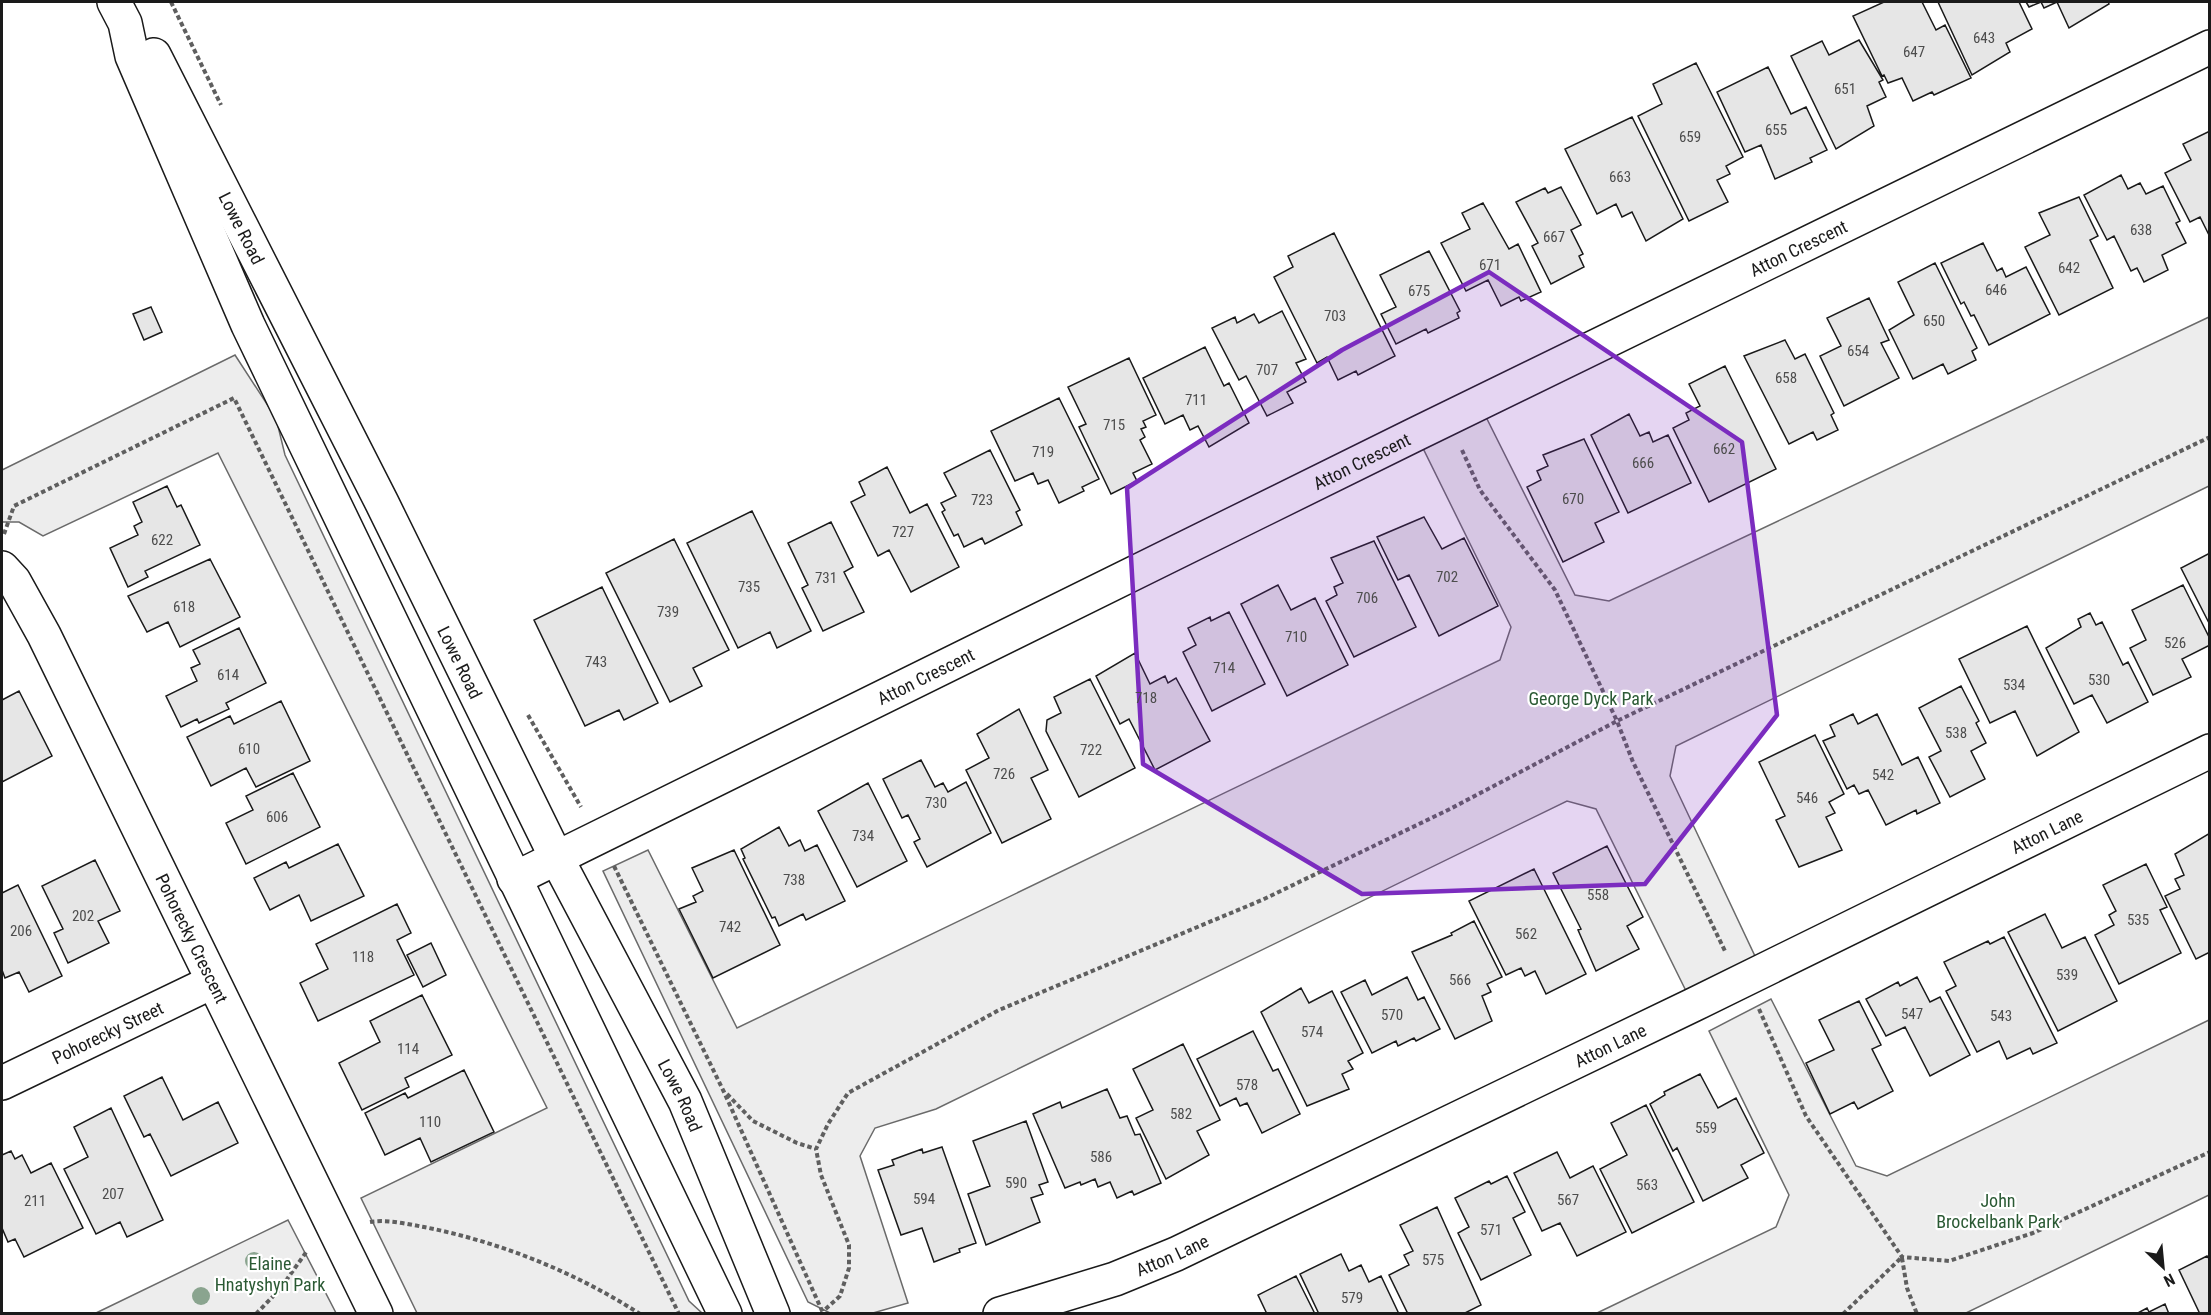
<svg xmlns="http://www.w3.org/2000/svg" width="2211" height="1315" font-family="'Roboto Condensed',sans-serif">
<style>
.built{fill:#ededed;stroke:#6a6a6a;stroke-width:1.5}
.building{fill:#e6e6e6;stroke:#1a1a1a;stroke-width:1.5}
.lines{fill:none;stroke-linecap:round;stroke-linejoin:round}
.minor-casing{stroke:#1a1a1a;stroke-width:36}
.path{stroke:#5f5f5f;stroke-width:4;stroke-dasharray:4.5 3;stroke-linecap:butt}
.minor{stroke:#fff;stroke-width:33}
.tree{fill:#8aa48f}
.marked{fill:#7b2cbf;fill-opacity:0.2;stroke:#7b2cbf;stroke-width:4.5;stroke-linejoin:round}
.labels{text-anchor:middle;dominant-baseline:central;stroke-width:4.5;stroke-linejoin:round;paint-order:stroke}
.number-label{font-size:15px;fill:#4d4d4d}
.street-label{font-size:18px;fill:#1a1a1a;stroke:#fff}
.park-label{font-size:18px;fill:#2b5a34;stroke:#fff}
</style>
<rect width="100%" height="100%" fill="#fff"/>
<!-- built -->
<path class="built" d="M2209,317V486L1676,746L1670,776L1762,971L1693,1005L1596,809L1567,801L936,1109L875,1128L860,1156L908,1303L873,1313L832,1314L808,1302L603,871L648,850L737,1028L1500,660L1511,627L1416,434L1479,403L1575,595L1609,601Z
M235,355L276,418L285,455L689,1301L702,1313H417L361,1198L547,1108L218,453L43,536L19,522H2V470Z
M1771,999L1856,1166L1887,1176L2209,1020V1195L1966,1313H1597L1776,1227L1789,1195L1709,1031Z
M288,1220L336,1313H96Z"/>
<!-- building -->
<path class="building" d="M1884,2H1922L1936,30L1945,25L1971,78L1934,95L1932,92L1913,101L1902,78L1888,83L1884,75L1882,76L1853,16Z
M1938,2H2019L2032,29L2006,43L2010,52L1972,75Z
M2026,2H2108L2109,4L2069,28L2057,2L2044,8L2041,2L2029,7Z
M1859,40L1883,80L1879,82L1886,97L1867,106L1874,126L1836,149L1791,56L1822,41L1829,55Z
M1696,63L1743,157L1726,166L1730,174L1717,180L1728,202L1689,221L1638,116L1662,104L1653,84Z
M1768,67L1791,114L1806,107L1827,150L1810,158L1812,162L1775,179L1761,145L1745,152L1717,92Z
M1632,117L1683,219L1646,241L1632,212L1622,217L1616,204L1597,214L1565,149Z
M2210,131V235H2209L2200,217L2190,222L2165,173L2191,160L2183,144Z
M2121,175L2128,189L2140,183L2146,194L2163,186L2180,221L2176,223L2186,243L2162,255L2168,270L2144,282L2137,268L2131,271L2114,236L2107,240L2084,195Z
M1561,187L1581,225L1571,230L1583,254L1579,256L1584,267L1551,284L1532,246L1538,243L1516,202L1545,188L1548,193Z
M2079,197L2098,236L2090,240L2113,288L2059,315L2025,247L2050,235L2039,213Z
M1483,203L1509,249L1518,244L1541,292L1521,301L1519,297L1501,306L1488,280L1466,291L1441,243L1470,229L1462,213Z
M1334,233L1395,356L1358,375L1356,371L1338,380L1327,357L1317,363L1274,277L1293,267L1288,256Z
M1983,243L1997,271L2002,268L2006,277L2026,267L2050,314L1989,345L1974,315L1971,316L1964,302L1961,304L1941,263Z
M1429,251L1460,311L1457,313L1459,318L1428,333L1426,329L1396,344L1381,314L1396,307L1380,275Z
M1935,263L1977,348L1972,351L1976,360L1948,374L1943,364L1913,379L1889,330L1914,315L1898,282Z
M1869,298L1889,340L1881,343L1899,378L1844,406L1820,356L1841,346L1827,318Z
M151,307L162,332L144,340L133,314Z
M1282,311L1306,359L1296,363L1306,382L1287,392L1293,403L1267,416L1246,376L1239,380L1212,328L1235,317L1237,323L1254,314L1259,323Z
M1785,340L1795,359L1805,354L1834,413L1831,415L1838,430L1817,440L1813,432L1789,444L1744,356Z
M1205,347L1224,386L1229,383L1249,423L1209,447L1198,426L1190,430L1183,415L1165,424L1143,378Z
M1129,358L1156,415L1143,421L1146,427L1141,429L1145,437L1140,440L1152,464L1133,473L1137,481L1111,494L1079,427L1086,424L1068,387Z
M1725,366L1776,469L1709,502L1673,428L1689,420L1686,413L1700,406L1689,384Z
M1059,398L1099,479L1082,487L1084,491L1059,503L1048,480L1038,484L1033,473L1015,481L991,431Z
M1629,414L1640,436L1649,432L1653,442L1668,435L1691,483L1628,513L1591,435Z
M1584,439L1619,512L1595,523L1604,542L1563,562L1527,487L1541,480L1537,471L1548,466L1543,455Z
M990,450L1020,510L1016,512L1022,525L985,544L982,538L964,547L958,534L954,536L942,512L945,510L941,503L956,496L944,473Z
M887,467L910,513L927,504L959,567L911,592L889,550L878,556L851,502L865,495L859,482Z
M167,486L177,507L181,505L200,545L145,571L148,577L128,587L110,548L138,535L134,526L142,522L133,502Z
M752,511L811,631L777,648L770,632L738,648L687,543Z
M1424,517L1442,549L1464,538L1498,606L1439,636L1409,575L1398,580L1377,537Z
M831,522L853,567L844,572L864,612L823,631L802,588L808,585L788,543Z
M674,539L729,650L693,668L702,686L670,702L606,573Z
M1374,541L1416,627L1354,657L1326,601L1337,595L1334,587L1343,583L1331,558Z
M2210,553V625L2181,568Z
M210,559L240,617L180,647L168,622L147,632L128,596Z
M1278,585L1291,610L1315,598L1348,665L1287,696L1241,604Z
M2183,585L2210,639V645L2182,659L2191,677L2153,695L2130,648L2146,640L2132,610Z
M602,587L658,703L624,720L619,710L585,726L534,620Z
M1229,612L1265,684L1212,711L1183,652L1196,645L1188,628L1210,617L1211,621Z
M2090,613L2096,625L2102,622L2123,665L2128,662L2148,702L2107,723L2092,695L2074,704L2046,648L2081,627L2078,619Z
M2027,626L2079,732L2037,756L2015,711L1990,723L1959,659Z
M239,628L266,683L226,703L229,709L199,723L197,719L181,727L166,696L197,681L191,668L200,664L193,650Z
M1135,653L1150,684L1165,676L1168,683L1176,678L1210,741L1155,770L1129,719L1120,724L1096,676Z
M1090,679L1135,768L1079,797L1046,731L1047,720L1061,713L1054,697Z
M1961,686L1979,721L1976,723L1986,743L1971,751L1985,779L1950,797L1929,757L1941,751L1919,708Z
M19,691L52,756L2,782V700Z
M281,701L310,761L256,787L246,768L211,786L187,737L230,716L234,724Z
M1019,709L1048,770L1031,778L1051,819L1002,843L966,770L989,758L977,734Z
M1853,714L1858,724L1877,714L1902,765L1918,757L1940,803L1917,814L1916,810L1886,825L1868,790L1859,794L1854,785L1847,789L1823,741L1835,736L1830,725Z
M1815,735L1844,794L1829,802L1835,813L1826,817L1842,850L1799,867L1776,820L1785,816L1759,762Z
M921,760L935,787L943,783L948,792L966,782L991,833L927,867L914,842L920,839L908,815L902,818L883,779Z
M293,773L320,827L246,864L226,823L253,810L246,796Z
M868,783L907,861L857,887L818,811Z
M779,827L789,846L800,840L805,851L817,845L845,901L806,920L803,914L779,926L775,917L772,918L743,859L745,858L741,849Z
M2210,833V952L2196,959L2165,896L2180,889L2175,879L2184,875L2175,854Z
M338,844L364,896L311,921L299,895L270,910L254,878L286,862L289,868Z
M1607,846L1643,917L1627,926L1639,949L1596,971L1578,930L1581,929L1553,873Z
M734,850L780,945L713,978L679,909L696,902L693,896L703,891L692,868Z
M95,860L120,911L98,921L109,943L68,963L54,933L63,929L42,886Z
M2146,864L2167,907L2160,910L2181,953L2119,984L2095,935L2114,925L2109,915L2116,911L2103,885Z
M1534,869L1586,974L1546,994L1535,971L1525,976L1521,968L1506,975L1469,901Z
M18,885L62,976L29,992L19,972L5,978L2,970V893Z
M397,904L411,933L397,940L414,975L318,1021L300,983L328,969L316,944Z
M2045,914L2062,948L2085,937L2117,1001L2058,1031L2008,932Z
M1474,921L1502,977L1487,984L1491,992L1482,996L1492,1021L1455,1039L1412,952L1452,935L1451,933Z
M2004,937L2057,1043L2033,1054L2030,1048L2007,1059L1999,1041L1977,1052L1946,991L1956,986L1944,962L1988,941L1990,944Z
M431,943L446,975L423,987L407,955Z
M1407,977L1418,1000L1424,997L1440,1029L1416,1041L1414,1038L1398,1046L1396,1041L1372,1053L1341,992L1365,980L1372,995Z
M1917,977L1930,1002L1940,997L1970,1055L1930,1076L1905,1027L1886,1036L1866,999L1898,982L1900,986Z
M1301,988L1309,1003L1332,991L1363,1053L1348,1061L1353,1069L1342,1074L1349,1089L1307,1106L1261,1012Z
M422,995L452,1055L405,1078L409,1087L362,1110L339,1063L380,1042L370,1021Z
M1859,1001L1881,1045L1872,1049L1893,1091L1858,1109L1854,1102L1830,1114L1806,1063L1834,1050L1819,1020Z
M1253,1031L1273,1071L1278,1069L1300,1114L1262,1133L1247,1103L1240,1106L1236,1098L1220,1106L1197,1059Z
M1183,1044L1220,1120L1197,1131L1209,1155L1166,1179L1136,1118L1153,1110L1133,1069Z
M464,1070L494,1132L431,1162L420,1138L385,1155L365,1113L405,1093L408,1098Z
M1700,1074L1718,1108L1736,1098L1764,1153L1741,1165L1748,1178L1703,1201L1677,1148L1673,1151L1650,1104L1665,1095L1664,1092Z
M162,1077L183,1120L218,1102L238,1143L171,1176L150,1134L144,1137L124,1096Z
M1107,1089L1120,1118L1127,1116L1135,1135L1140,1134L1161,1183L1134,1195L1132,1191L1117,1198L1110,1182L1098,1187L1095,1179L1081,1185L1080,1182L1065,1188L1033,1114L1060,1102L1062,1108Z
M1646,1105L1694,1202L1632,1233L1600,1169L1627,1155L1611,1123Z
M111,1108L163,1220L127,1237L120,1222L96,1234L64,1169L88,1157L74,1127Z
M1026,1121L1048,1182L1039,1185L1043,1194L1031,1198L1040,1222L986,1245L968,1194L990,1186L973,1141Z
M942,1147L976,1243L959,1249L960,1252L934,1262L922,1228L901,1235L878,1170L894,1165L892,1160L922,1149L923,1153Z
M11,1151L15,1159L22,1155L31,1173L51,1163L83,1228L24,1257L15,1239L8,1242L2,1228V1155Z
M1557,1152L1570,1178L1593,1166L1626,1232L1577,1256L1560,1223L1542,1231L1514,1173Z
M1507,1176L1525,1212L1513,1218L1531,1255L1481,1280L1458,1233L1469,1227L1455,1198L1489,1181L1491,1184Z
M1437,1207L1481,1305L1463,1314H1408L1389,1275L1409,1265L1404,1255L1413,1251L1400,1225Z
M1341,1254L1349,1271L1361,1265L1369,1282L1381,1276L1399,1314H1319L1300,1274Z
M2207,1256L2210,1260V1314H2200L2179,1270Z
M1296,1276L1315,1314H1267L1258,1295Z
M2165,1304L2169,1314H2136L2147,1308L2149,1312Z"/>
<g class="lines">
<!-- minor casing -->
<g class="minor-casing">
<g id="minor">
<path d="M114,2L125,23L132,56L248,325L725,1314"/>
<path id="s1" d="M154,55L382,503L556,857L685,1101L773,1314"/>
<path id="s2" d="M2,568L14,581L44,635L376,1314"/>
<path id="s3" d="M514,879L1416,434L2210,47"/>
<path id="s4" d="M2,1083L212,982"/>
<path id="s5" d="M1000,1314L1115,1279L1176,1254L1693,1005L2210,751"/>
</g>
</g>
<!-- path -->
<path class="path" d="M171,2L221,105
M1462,450L1480,490L1555,590L1617,721L2210,437
M4,534L14,506L234,398L679,1314
M528,715L581,807
M614,866L724,1092L823,1313
M1759,1009L1806,1116L1902,1257L1949,1261L2033,1233L2210,1152
M727,1094L753,1121L797,1143L816,1149
M370,1222C387,1219 407,1224 424,1227C500,1242 575,1272 640,1314
M1902,1258L1907,1288L1917,1314
M256,1314L280,1289L307,1251
M820,1314L840,1296L849,1268V1245L821,1175L816,1149L828,1124L848,1093L999,1010L1262,900L1450,809L1617,721L1633,762L1725,951
M1843,1314L1902,1257"/>
<!-- minor -->
<use href="#minor" class="minor"/>
</g>
<!-- trees -->
<g class="tree">
<circle cx="254" cy="1261" r="9"/>
<circle cx="201" cy="1296" r="9"/>
</g>
<!-- marked area -->
<path class="marked" d="M1489,272L1742,442L1777,715L1645,884L1362,894L1143,764L1127,488L1342,350Z"/>
<g class="labels">
<!-- number labels -->
<g class="number-label">
<text x="1984" y="38">643</text>
<text x="1914" y="52">647</text>
<text x="1845" y="89">651</text>
<text x="1776" y="130">655</text>
<text x="1690" y="137">659</text>
<text x="1620" y="177">663</text>
<text x="2141" y="230">638</text>
<text x="1554" y="237">667</text>
<text x="1490" y="265">671</text>
<text x="2069" y="268">642</text>
<text x="1996" y="290">646</text>
<text x="1419" y="291">675</text>
<text x="1335" y="316">703</text>
<text x="1934" y="321">650</text>
<text x="1858" y="351">654</text>
<text x="1267" y="370">707</text>
<text x="1786" y="378">658</text>
<text x="1196" y="400">711</text>
<text x="1114" y="425">715</text>
<text x="1724" y="449">662</text>
<text x="1043" y="452">719</text>
<text x="1643" y="463">666</text>
<text x="1573" y="499">670</text>
<text x="982" y="500">723</text>
<text x="903" y="532">727</text>
<text x="162" y="540">622</text>
<text x="1447" y="577">702</text>
<text x="826" y="578">731</text>
<text x="749" y="587">735</text>
<text x="1367" y="598">706</text>
<text x="184" y="607">618</text>
<text x="668" y="612">739</text>
<text x="1296" y="637">710</text>
<text x="2175" y="643">526</text>
<text x="596" y="662">743</text>
<text x="1224" y="668">714</text>
<text x="228" y="675">614</text>
<text x="2099" y="680">530</text>
<text x="2014" y="685">534</text>
<text x="1146" y="698">718</text>
<text x="1956" y="733">538</text>
<text x="249" y="749">610</text>
<text x="1091" y="750">722</text>
<text x="1004" y="774">726</text>
<text x="1883" y="775">542</text>
<text x="1807" y="798">546</text>
<text x="936" y="803">730</text>
<text x="277" y="817">606</text>
<text x="863" y="836">734</text>
<text x="794" y="880">738</text>
<text x="1598" y="895">558</text>
<text x="83" y="916">202</text>
<text x="2138" y="920">535</text>
<text x="730" y="927">742</text>
<text x="21" y="931">206</text>
<text x="1526" y="934">562</text>
<text x="363" y="957">118</text>
<text x="2067" y="975">539</text>
<text x="1460" y="980">566</text>
<text x="1912" y="1014">547</text>
<text x="1392" y="1015">570</text>
<text x="2001" y="1016">543</text>
<text x="1312" y="1032">574</text>
<text x="408" y="1049">114</text>
<text x="1247" y="1085">578</text>
<text x="1181" y="1114">582</text>
<text x="430" y="1122">110</text>
<text x="1706" y="1128">559</text>
<text x="1101" y="1157">586</text>
<text x="1016" y="1183">590</text>
<text x="1647" y="1185">563</text>
<text x="113" y="1194">207</text>
<text x="924" y="1199">594</text>
<text x="1568" y="1200">567</text>
<text x="35" y="1201">211</text>
<text x="1491" y="1230">571</text>
<text x="1433" y="1260">575</text>
<text x="1352" y="1298">579</text>
</g>
<!-- street labels -->
<g class="street-label">
<text stroke="none"><textPath href="#s1" startOffset="194">Lowe Road</textPath></text>
<text stroke="none"><textPath href="#s3" startOffset="1431">Atton Crescent</textPath></text>
<text stroke="none"><textPath href="#s3" startOffset="945">Atton Crescent</textPath></text>
<text stroke="none"><textPath href="#s1" startOffset="680">Lowe Road</textPath></text>
<text stroke="none"><textPath href="#s3" startOffset="459">Atton Crescent</textPath></text>
<text stroke="none"><textPath href="#s5" startOffset="1154">Atton Lane</textPath></text>
<text stroke="none"><textPath href="#s2" startOffset="417">Pohorecky Crescent</textPath></text>
<text stroke="none"><textPath href="#s4" startOffset="117">Pohorecky Street</textPath></text>
<text stroke="none"><textPath href="#s5" startOffset="668">Atton Lane</textPath></text>
<text stroke="none"><textPath href="#s1" startOffset="1166">Lowe Road</textPath></text>
<text stroke="none"><textPath href="#s5" startOffset="182">Atton Lane</textPath></text>
</g>
<!-- park labels -->
<g class="park-label">
<text x="1591" y="698">George Dyck Park</text>
<text x="1998" y="1200">John<tspan x="1998" dy="21">Brockelbank Park</tspan></text>
<text x="270" y="1263">Elaine<tspan x="270" dy="21">Hnatyshyn Park</tspan></text>
</g>
</g>
<!-- border -->
<rect width="2211" height="1315" fill="none" stroke="#1a1a1a" stroke-width="6"/>
<!-- north arrow -->
<g transform="translate(2163 1267) rotate(154)" stroke="#ffffff" stroke-width="4.5" paint-order="stroke">
<path d="M0-4.5L10 22L0 15L-10 22Z" fill="#1a1a1a"/>
<text y="-9" font-size="16" font-weight="bold" text-anchor="middle" fill="#1a1a1a">N</text>
</g>
</svg>
